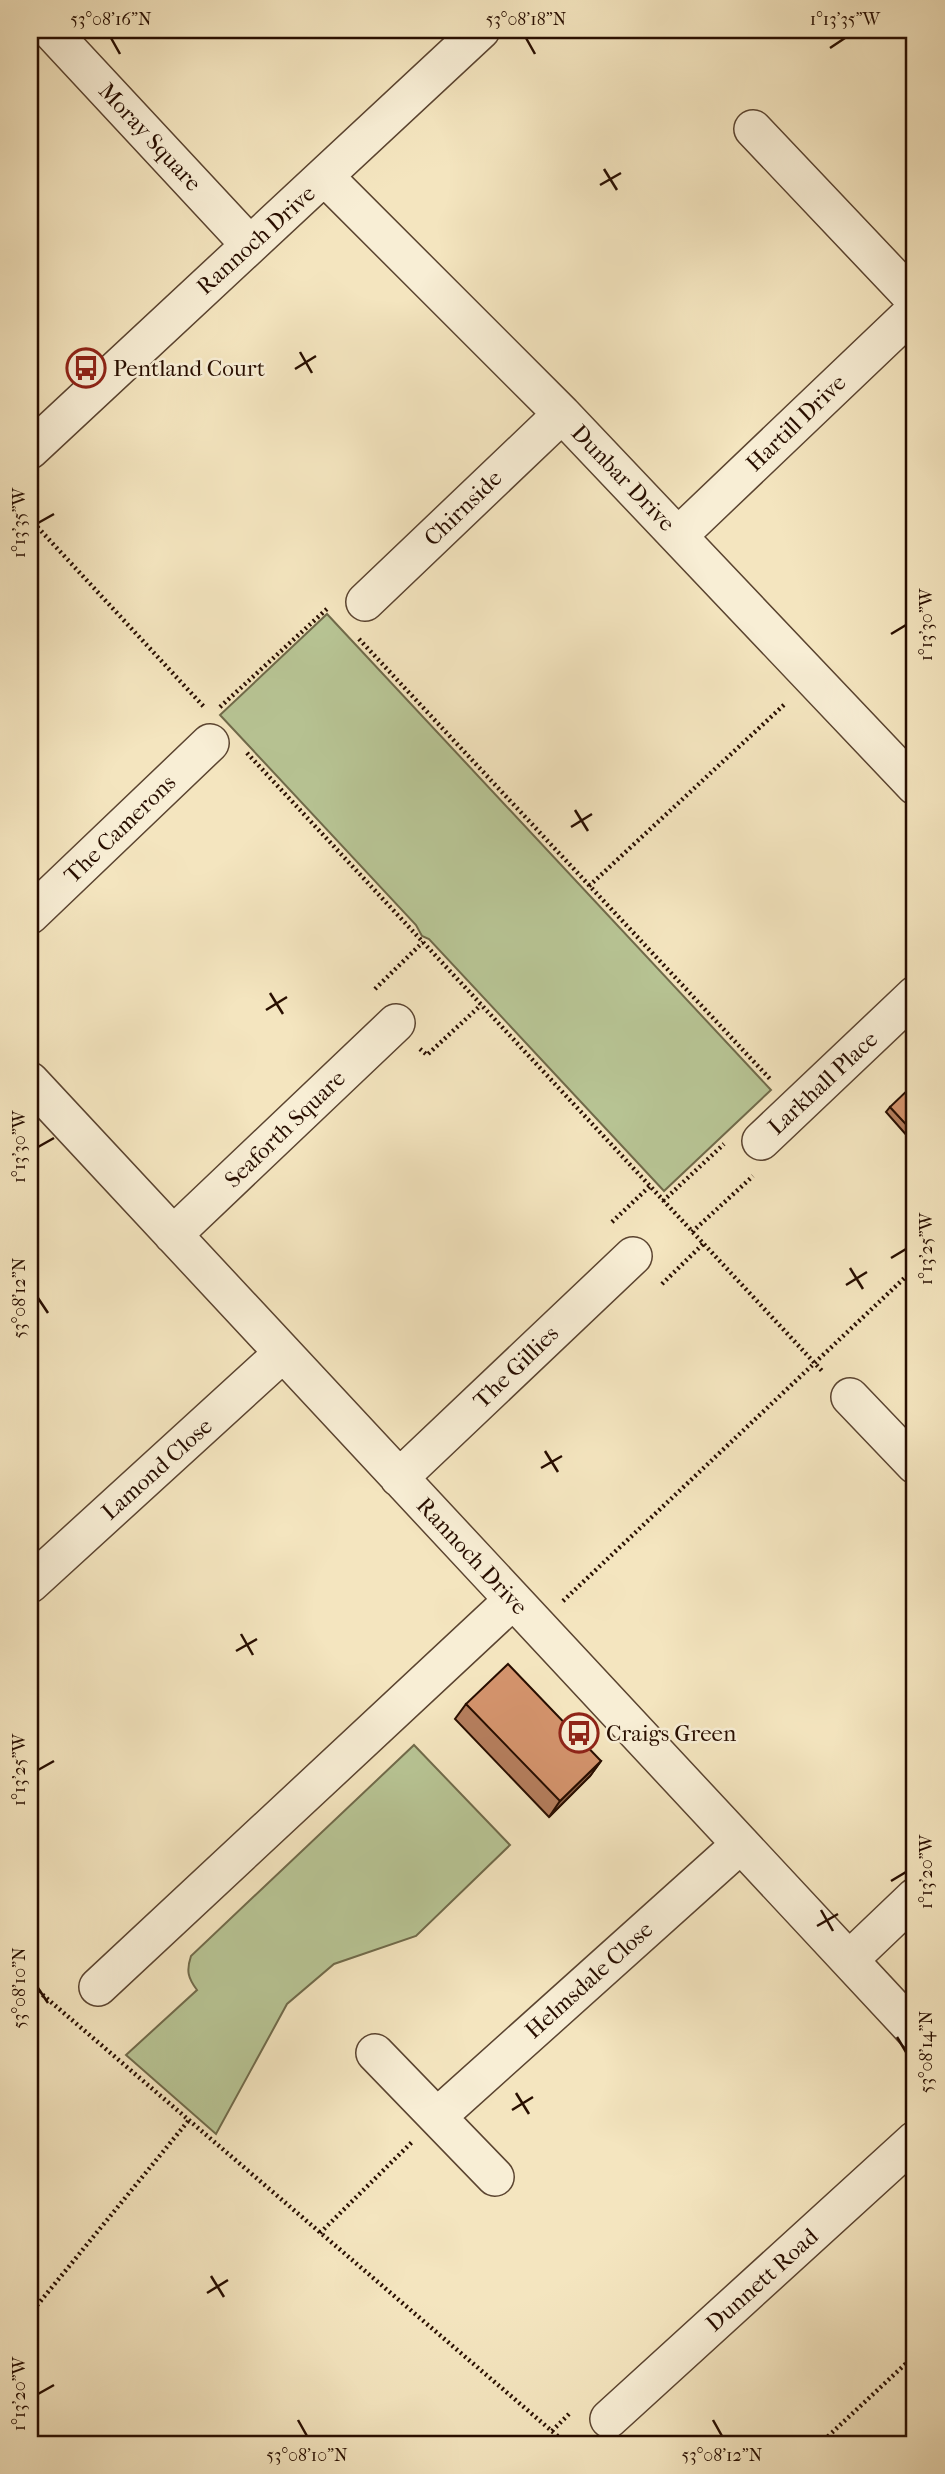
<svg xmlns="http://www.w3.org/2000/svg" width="945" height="2474" font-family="'IM FELL French Canon',serif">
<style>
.green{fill:#b8c595;stroke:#706a4a;stroke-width:2}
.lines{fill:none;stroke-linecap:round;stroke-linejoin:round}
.minor-casing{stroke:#5b4430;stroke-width:40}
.path{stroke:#280e00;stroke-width:4.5;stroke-dasharray:2 3.5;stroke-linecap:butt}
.minor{stroke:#f8eed5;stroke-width:37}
.wall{fill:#b57e5d;stroke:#280e00;stroke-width:2}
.shaded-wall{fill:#94674c;stroke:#280e00;stroke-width:2}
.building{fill:#d3936c;stroke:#280e00;stroke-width:2}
.ticks{fill:none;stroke:#280e00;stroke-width:2.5}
.labels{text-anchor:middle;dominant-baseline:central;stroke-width:5;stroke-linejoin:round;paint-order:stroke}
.street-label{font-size:23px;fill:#280e00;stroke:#f8eed5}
.poi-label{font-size:23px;fill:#280e00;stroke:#f8eed5;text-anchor:start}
.neatline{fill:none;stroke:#280e00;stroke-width:2.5}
.ticks-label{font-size:18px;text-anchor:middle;fill:#280e00}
</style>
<rect width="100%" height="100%" fill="#f4e5bf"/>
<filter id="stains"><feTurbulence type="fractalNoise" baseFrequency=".00286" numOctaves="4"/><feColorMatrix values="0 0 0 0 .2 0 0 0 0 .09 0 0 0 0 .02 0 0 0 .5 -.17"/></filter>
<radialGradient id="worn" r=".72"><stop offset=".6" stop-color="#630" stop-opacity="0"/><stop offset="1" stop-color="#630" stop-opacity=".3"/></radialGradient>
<!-- green -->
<path class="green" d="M327,614L771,1090L664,1191L429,939L422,936L416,925L220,715Z
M414,1745L510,1845L416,1936L334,1964L287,2004L216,2134L126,2055L197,1990C188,1978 186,1971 191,1956Z"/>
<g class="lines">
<!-- minor casing -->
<g class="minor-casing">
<path id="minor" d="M50,30L250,245
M753,129L915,300
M325,177L562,414L915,786
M30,450L481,30
M678,536L915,310
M365,602L562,414
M30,915L210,743
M30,1081L915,2031
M761,1141L915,995
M173,1235L396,1023
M850,1397L915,1465
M399,1478L633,1256
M30,1584L283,1353
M849,1960L915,1897
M98,1987L513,1600
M375,2053L495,2177
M437,2117L741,1844
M609,2419L915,2140"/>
</g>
<!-- path -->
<path class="path" d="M30,519L205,708
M359,639L771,1080
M220,707L329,607
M247,753L823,1372
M589,886L786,703
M375,989L423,942
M420,1049L427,1055L481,1005
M663,1201L724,1144
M612,1222L650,1186
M692,1232L753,1176
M662,1284L703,1244
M563,1601L915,1268
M30,1984L567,2444
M320,2233L412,2142
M30,2314L189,2120
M552,2431L571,2412
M826,2444L823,2441L915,2355"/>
<!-- minor -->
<use href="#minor" class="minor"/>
</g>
<!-- wall -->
<path class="wall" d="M890,1107L915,1133L909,1138L886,1112Z
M466,1704L601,1761L590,1776L549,1817L455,1719Z"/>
<!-- shaded-wall -->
<path class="shaded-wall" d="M601,1761L590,1776L549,1817L560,1801Z"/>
<!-- building -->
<path class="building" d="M915,1083V1131L913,1132L890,1107Z
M508,1664L601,1761L560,1801L466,1704Z"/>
<!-- ticks -->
<path class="ticks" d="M111,38L120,54M526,38L535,54M830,48L845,38M604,169L617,190M600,185L621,173M300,352L312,373M295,369L316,356M38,523L54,514M891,634L906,625M575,810L588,831M571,827L592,814M270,993L283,1014M266,1010L287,997M38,1147L54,1138M891,1258L906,1249M850,1268L863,1289M846,1285L867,1272M38,1298L48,1313M545,1451L558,1472M541,1468L562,1456M241,1634L253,1655M236,1651L257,1639M38,1770L54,1761M891,1881L906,1872M821,1910L833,1931M817,1926L838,1914M38,1988L48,2003M897,2037L906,2052M516,2093L529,2114M512,2110L533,2097M211,2276L224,2297M207,2293L228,2280M38,2394L54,2385M298,2420L307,2436M713,2420L722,2436"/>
<!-- icons -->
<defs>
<g id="bus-ring" transform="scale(2.0125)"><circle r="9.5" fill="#f8eed5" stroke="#8f2418" stroke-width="1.5"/><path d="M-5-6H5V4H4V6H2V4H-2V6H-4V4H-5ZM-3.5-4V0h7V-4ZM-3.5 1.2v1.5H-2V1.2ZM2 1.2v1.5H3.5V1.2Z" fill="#8f2418"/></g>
</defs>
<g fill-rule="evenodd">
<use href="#bus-ring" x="86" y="368"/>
<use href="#bus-ring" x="579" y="1733"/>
</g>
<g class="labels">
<!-- street labels -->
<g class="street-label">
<text transform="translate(150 137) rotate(47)">Moray Square</text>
<text transform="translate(256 240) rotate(-42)">Rannoch Drive</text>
<text transform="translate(796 423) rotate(-44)">Hartill Drive</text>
<text transform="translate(623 478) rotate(46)">Dunbar Drive</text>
<text transform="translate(463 508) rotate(-44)">Chirnside</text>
<text transform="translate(120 829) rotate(-44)">The Camerons</text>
<text transform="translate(823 1083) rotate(-43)">Larkhall Place</text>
<text transform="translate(285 1129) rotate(-44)">Seaforth Square</text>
<text transform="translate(516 1367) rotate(-44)">The Gillies</text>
<text transform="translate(157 1469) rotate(-42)">Lamond Close</text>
<text transform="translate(472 1556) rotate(47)">Rannoch Drive</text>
<text transform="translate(589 1980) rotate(-42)">Helmsdale Close</text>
<text transform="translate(762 2280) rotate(-42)">Dunnett Road</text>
</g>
<!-- poi labels -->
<g class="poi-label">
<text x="113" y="368">Pentland Court</text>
<text x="606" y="1733">Craigs Green</text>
</g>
</g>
<!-- margin -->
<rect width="945" height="2474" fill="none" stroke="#f4e5bf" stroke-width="77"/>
<rect x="38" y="38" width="868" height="2398" class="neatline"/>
<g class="ticks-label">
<text x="111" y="25">53°08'16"N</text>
<text x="526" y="25">53°08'18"N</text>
<text x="845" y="25">1°13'35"W</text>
<text transform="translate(19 523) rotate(-90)" y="6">1°13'35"W</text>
<text transform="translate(926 625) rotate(-90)" y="6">1°13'30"W</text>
<text transform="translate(19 1147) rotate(-90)" y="6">1°13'30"W</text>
<text transform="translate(926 1249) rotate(-90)" y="6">1°13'25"W</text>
<text transform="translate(19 1298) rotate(-90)" y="6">53°08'12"N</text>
<text transform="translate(19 1770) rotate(-90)" y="6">1°13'25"W</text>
<text transform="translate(926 1872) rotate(-90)" y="6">1°13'20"W</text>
<text transform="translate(19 1988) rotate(-90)" y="6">53°08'10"N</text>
<text transform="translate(926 2052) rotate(-90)" y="6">53°08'14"N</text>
<text transform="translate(19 2394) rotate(-90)" y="6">1°13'20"W</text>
<text x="307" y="2461">53°08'10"N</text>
<text x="722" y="2461">53°08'12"N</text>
</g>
<rect width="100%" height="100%" filter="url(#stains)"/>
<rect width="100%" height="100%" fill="url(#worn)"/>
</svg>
